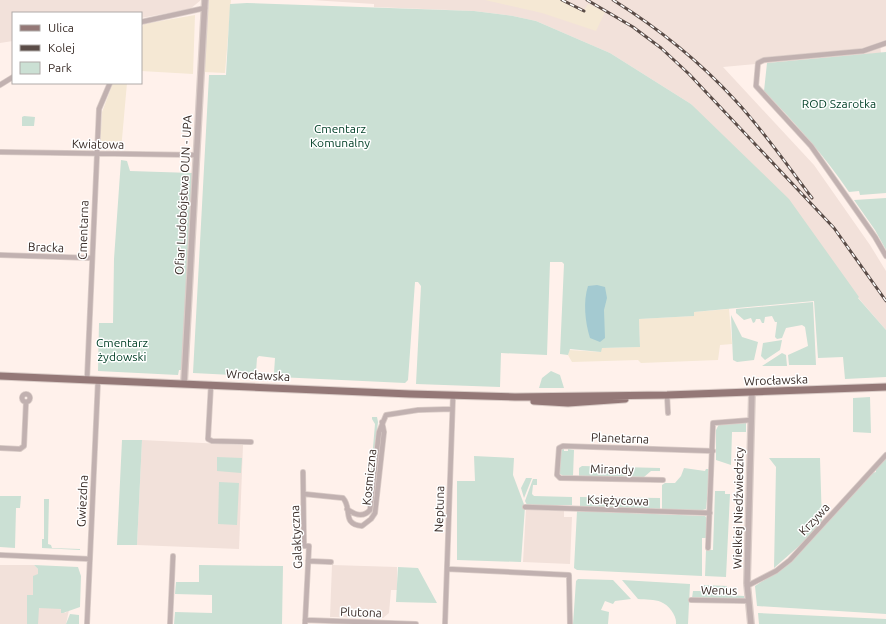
<svg xmlns="http://www.w3.org/2000/svg" width="886" height="624" font-family="Ubuntu,sans-serif">
<style>
.built{fill:#f2e1da}
.industrial{fill:#f5e8d4}
.green{fill:#cbe0d4}
.water{fill:#a4cad1}
.lines{fill:none;stroke-linecap:round;stroke-linejoin:round}
.minor-casing{stroke:#dbcdc8;stroke-width:6}
.tertiary-casing{stroke:#dbcdc8;stroke-width:8}
.primary-casing{stroke:#dbcdc8;stroke-width:9}
.minor{stroke:#c1b1b0;stroke-width:4.5}
.tertiary{stroke:#c1b1b0;stroke-width:5.5}
.primary{stroke:#947877;stroke-width:7}
.rail-casing{stroke:#5a4c47;stroke-width:3}
.rail{stroke:#fff;stroke-width:1.5;stroke-dasharray:4.5;stroke-linecap:butt}
.labels{text-anchor:middle;dominant-baseline:central;stroke-width:3;stroke-linejoin:round;paint-order:stroke}
.park-label{font-size:12px;fill:#034028;stroke:#fff}
.street-label{font-size:12px;fill:#382b26;stroke:#fff}
</style>
<rect width="100%" height="100%" fill="#fff1eb"/>
<!-- built -->
<path class="built" d="M0,0H201L190,9L141,18V13H13V41L0,43Z
M312,0H886V41L880,42L881,53L723,67L814,165L870,245L886,271V330L691,104L610,53L536,21L513,16L474,11L374,7V4Z
M142,440L243,445L239,549L137,545Z
M526,509L564,510V517H572L570,564L523,562Z
M0,565H34L38,569V574L61,609L65,613L69,610L66,624H0Z
M332,565L397,567V590H391L389,613L383,618L330,617Z"/>
<!-- industrial -->
<path class="industrial" d="M209,0H231L225,73L204,72Z
M485,0H566L584,10L588,4L605,12L596,31L542,13Z
M195,15L193,74L141,71V29L144,24Z
M113,83H127L121,150L102,148L100,146L102,112Z
M729,309L732,344L720,345L718,360L641,363L638,360L572,362L568,355L569,350L601,352V348L640,347L639,319L694,316V312Z"/>
<!-- green -->
<path class="green" d="M247,3L474,11L513,16L536,21L610,53L691,104L789,199L859,297L858,298L886,330V377L845,379L843,357L818,358L814,301L694,312V316L639,319L640,347L602,348L601,352L570,349L568,355L560,354L564,264L562,262H550L547,355L501,353L500,387L416,384L421,286L418,282H415L408,380L405,383L278,377V373H274L275,358L259,356L257,358L256,372H252V376L193,373L209,75H226L230,4Z
M886,52V193L860,195L859,191L849,192C823,154 796,124 764,91L767,63Z
M24,116L35,117L34,126H22V117Z
M121,160L127,161L130,171L192,173L182,370H179L178,375L98,371L99,323H113L114,259Z
M886,198V250L875,230L854,200Z
M813,302L816,365H789L788,355L808,346L805,327L802,325L786,328L782,338L777,339L775,337L777,322H775L772,316L765,317L764,323H762L760,319H756L755,322L753,323L751,318L744,320L736,313V309Z
M731,315L742,337L758,342L754,360L737,362L733,360Z
M782,340L780,350L765,360L761,356L763,343Z
M782,353L786,355L787,366H762Z
M551,371L560,375L564,388H539L542,378Z
M870,397L871,433L853,432V398Z
M372,417H377L378,422L369,494L375,424L372,419Z
M746,422V432H732L731,465L716,460V430L719,424Z
M122,440H142L137,545H117Z
M564,449V451H568V449L574,450L573,476H563L559,473L560,450Z
M474,456L514,458L513,475L525,507L521,562L457,560V481H475Z
M217,457L242,458L241,473L217,471Z
M769,458H820L822,523L799,546L774,568L776,467Z
M886,458V614L757,606L755,586L781,569L872,473L876,472V468Z
M582,466L660,468V471H651L644,477L579,476V468Z
M684,468L705,471L706,469H710L706,509L699,511L662,509V485L665,483H675L681,476Z
M526,478H532L524,498L521,488Z
M533,479H537V485H533L532,494L534,496L572,497V505H527L525,501Z
M219,482L239,483L237,525L218,524Z
M715,491H725V494H730L726,577L705,576L706,550H713Z
M0,496H21L20,508H16L15,548L0,547Z
M580,497L660,498V510L580,507Z
M44,499H49L48,544L51,545L52,548L80,549V550L42,548V539H44Z
M577,511L705,516L708,519L707,538H702V576L577,570L574,568Z
M34,565L78,567L81,576L80,607L63,613H61V609L39,608L38,624H27V595H33V576L38,574V569Z
M199,565L283,566L282,624H174L175,612L212,613V595L175,594L176,582H199Z
M398,567L418,568L437,603L396,602Z
M578,579L613,580L631,599L615,601L613,604L605,601L601,610L609,612L608,624H573L576,581Z
M622,580L690,584L688,624H676C677,616 669,605 661,602C655,599 645,600 638,599Z
M704,585L727,586V595L744,596V600L692,598L693,591H704Z
M758,613L886,619V624H759Z
M70,614L79,615V624H66Z"/>
<!-- water -->
<path class="water" d="M597,285L605,287L607,298L604,310L605,338L600,342L590,338C585,322 583,301 588,286Z"/>
<g class="lines">
<!-- minor casing -->
<g class="minor-casing">
<path id="minor" d="M141,22L205,8
M886,43L863,51L764,60L758,63L756,86L811,146L875,237L886,256
M0,85L13,77
M0,152L196,155
M0,255L91,258
M87,380L99,109L110,83
M211,384L208,439L212,441L251,442
M22 398a4 4 0 1 1 8 0a4 4 0 1 1-8 0Z
M667,395L668,413
M0,448L20,449L24,446L26,402
M303,472L304,546H309L305,624
M663,480L560,478L557,475L559,448L563,446L713,451
M304,494L343,498C353,509 341,524 362,526L371,519L375,513L384,432L382,422
M525,507L710,513
M347,509C355,515 363,518 370,510L379,432L386,415L418,410L452,409
M708,548L713,423L751,420
M0,555L90,559
M308,561L331,562
M447,569L569,575L570,624
M747,586L776,571L790,560L886,455
M691,600L748,601
M305,620L416,624
M87,624L98,380
M170,624L173,556
M445,624L453,396"/>
</g>
<!-- tertiary casing -->
<g class="tertiary-casing">
<path id="tertiary" d="M184,383L205,0
M751,624L747,583L752,392"/>
</g>
<!-- primary casing -->
<g class="primary-casing">
<path id="primary" d="M0,376L410,394L515,397L667,395L886,387
M534,401L568,403L625,399"/>
</g>
<!-- minor -->
<use href="#minor" class="minor"/>
<!-- tertiary -->
<use href="#tertiary" class="tertiary"/>
<!-- primary -->
<use href="#primary" class="primary"/>
<!-- rail casing -->
<g class="rail-casing">
<path id="rail" d="M562,0L584,11
M587,0L633,27L661,48L689,74L834,228L886,301
M613,0C658,28 699,61 735,100C763,130 787,165 812,198"/>
</g>
<!-- rail -->
<use href="#rail" class="rail"/>
</g>
<g class="labels">
<!-- park labels -->
<g class="park-label">
<text x="839" y="103">ROD Szarotka</text>
<text x="340" y="128">Cmentarz<tspan x="340" dy="14">Komunalny</tspan></text>
<text x="122" y="342">Cmentarz<tspan x="122" dy="14">żydowski</tspan></text>
</g>
<!-- street labels -->
<g class="street-label">
<text transform="translate(98 144) rotate(1)">Kwiatowa</text>
<text transform="translate(183 195) rotate(-87)">Ofiar Ludobójstwa OUN - UPA</text>
<text transform="translate(83 230) rotate(-88)">Cmentarna</text>
<text transform="translate(46 247) rotate(2)">Bracka</text>
<text transform="translate(258 375) rotate(3)">Wrocławska</text>
<text transform="translate(776 380) rotate(-2)">Wrocławska</text>
<text transform="translate(620 438) rotate(2)">Planetarna</text>
<text transform="translate(612 469) rotate(1)">Mirandy</text>
<text transform="translate(369 477) rotate(-84)">Kosmiczna</text>
<text transform="translate(618 500) rotate(2)">Księżycowa</text>
<text transform="translate(82 501) rotate(-87)">Gwiezdna</text>
<text transform="translate(738 508) rotate(-89)">Wielkiej Niedźwiedzicy</text>
<text transform="translate(439 509) rotate(-88)">Neptuna</text>
<text transform="translate(814 519) rotate(-47)">Krzywa</text>
<text transform="translate(296 537) rotate(-93)">Galaktyczna</text>
<text transform="translate(719 590) rotate(1)">Wenus</text>
<text transform="translate(361 612) rotate(2)">Plutona</text>
</g>
</g>
<!-- legend -->
<rect x="12" y="12" width="130" height="72" fill="#ffffff" stroke="#afaaa8"/>
<rect x="20" y="25" width="20" height="6" fill="#947877" stroke="#afaaa8"/>
<text x="48" y="32" font-size="12" fill="#382b26">Ulica</text>
<rect x="20" y="45" width="20" height="6" fill="#5a4c47" stroke="#afaaa8"/>
<text x="48" y="52" font-size="12" fill="#382b26">Kolej</text>
<rect x="20" y="62" width="20" height="12" fill="#cbe0d4" stroke="#afaaa8"/>
<text x="48" y="72" font-size="12" fill="#382b26">Park</text>
</svg>
